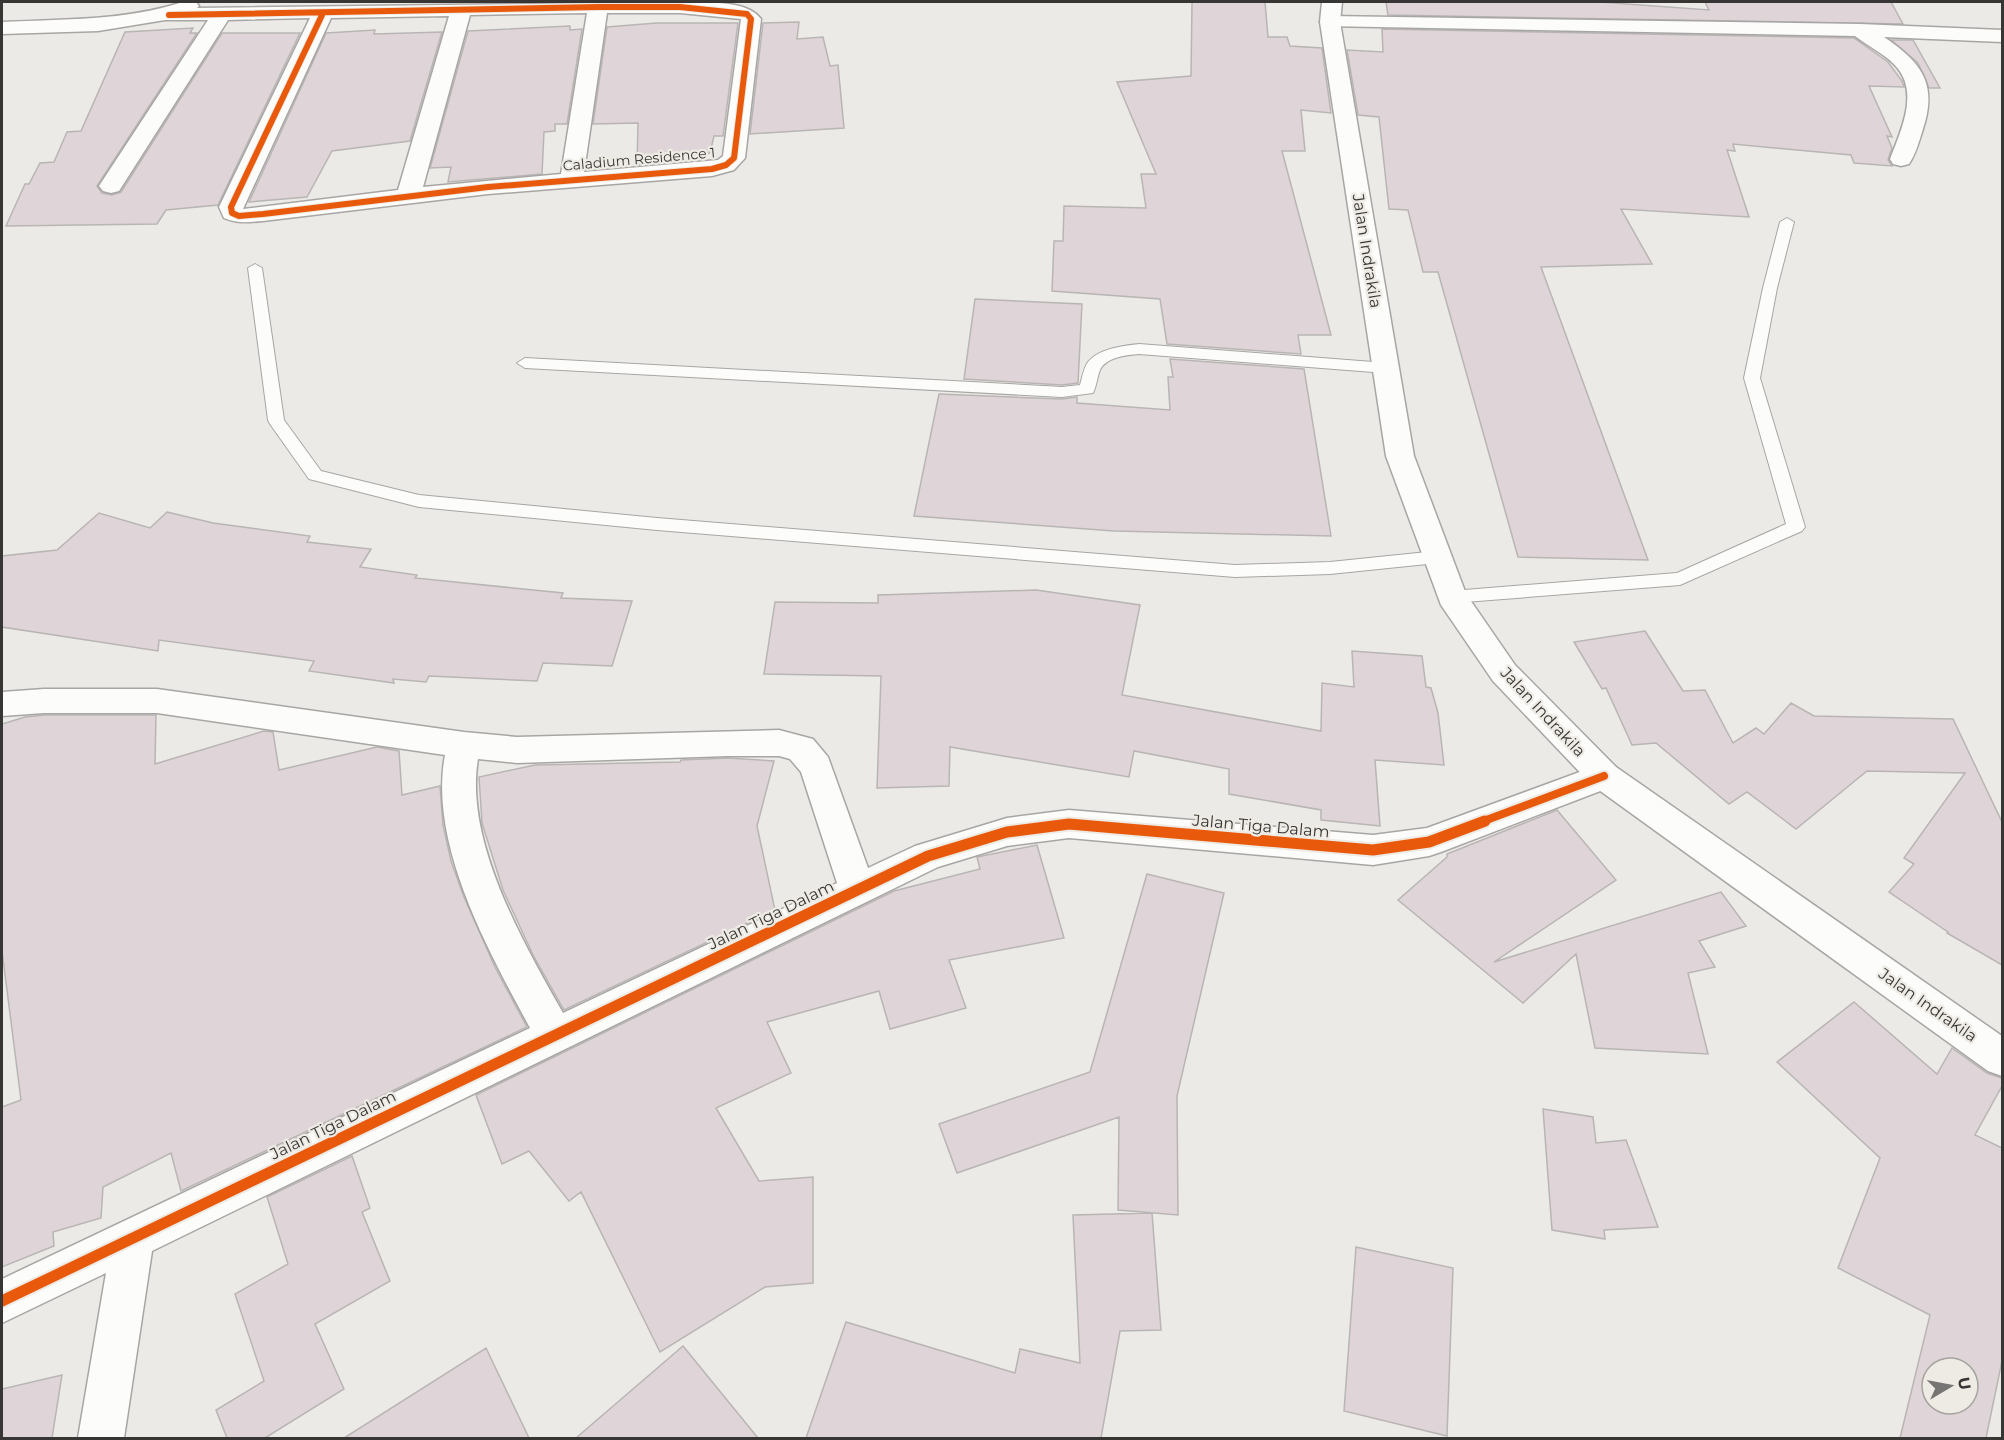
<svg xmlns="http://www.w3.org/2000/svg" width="2004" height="1440" font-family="Montserrat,sans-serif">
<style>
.building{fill:#dfd4d7;stroke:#b8b5b4;stroke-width:1.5;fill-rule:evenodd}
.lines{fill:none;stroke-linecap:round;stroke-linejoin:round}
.lane-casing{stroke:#a8a6a4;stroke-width:2}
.street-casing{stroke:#a8a6a4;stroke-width:3}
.secondary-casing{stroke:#a8a6a4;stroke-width:3}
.lane{fill:#fcfcfb;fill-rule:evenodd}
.street{fill:#fcfcfb;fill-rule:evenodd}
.secondary{fill:#fcfcfb;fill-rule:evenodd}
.cycleway-far2-casing{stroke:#eeebe5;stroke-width:8}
.cycleway-far1-casing{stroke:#eeebe5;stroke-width:12}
.cycleway-casing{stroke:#eeebe5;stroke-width:15}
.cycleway-far2{stroke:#e8590c;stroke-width:6}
.cycleway-far1{stroke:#e8590c;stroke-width:8}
.cycleway{stroke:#e8590c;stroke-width:11}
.labels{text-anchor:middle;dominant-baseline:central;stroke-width:4.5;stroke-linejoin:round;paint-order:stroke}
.far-street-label{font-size:14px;fill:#373634;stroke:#eeebe5}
.street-label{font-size:16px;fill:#373634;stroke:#eeebe5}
</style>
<rect width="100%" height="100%" fill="#eceae7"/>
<!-- building -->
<path class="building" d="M1192,2H1265L1268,37H1287L1290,46L1322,48L1331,113L1301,110L1305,151H1282L1331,335H1298L1301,354L1167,344L1160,299L1052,291L1054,241H1063L1064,206L1146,208L1141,174H1156L1117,82L1191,76Z
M1386,2H1600L1709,10L1705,2H1891L1903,24L1388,15Z
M799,22L797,39L823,37L830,66L838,65L844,128L750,134L763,23Z
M657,23H738L723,136H714L710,153L679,156V161L637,165L638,123L593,124L607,27Z
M570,26V30L582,29L567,124H555V131L544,132L542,174L448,182L451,167L430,168L468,31Z
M193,28L190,33H197L97,186L102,193L112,195L121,192L222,33H300L218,205L166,210L157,224L6,226L25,184H29L40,163L54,162L67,132L81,131L125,32Z
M1382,29L1854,38L1888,62L1902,81L1904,87L1869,86L1892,137L1887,136L1892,148L1888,160L1892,166L1854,163L1851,155L1733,144L1735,151L1727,150L1749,217L1621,209L1652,264L1541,267L1648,560L1518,557L1438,272H1423L1408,210L1389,209L1379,117L1358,115L1347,50L1383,52Z
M375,30L374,34L442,32L410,141L332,151L307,197L249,202L326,33Z
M1891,40H1913L1940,88H1929L1918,63Z
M975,299L1082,304L1078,383L1062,385L964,379Z
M1170,359L1304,369L1331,536L1114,531L914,516L939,394L1062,399L1077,397V403L1170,410L1168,377H1173Z
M167,512L213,523L310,536L307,542L371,549L360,567L417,575L415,578L563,593L561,598L632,601L612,666L543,663L537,681L429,676L426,682L393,679L394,683L309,671L314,661L159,640L158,651L2,627V556L57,550L99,513L150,528Z
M1036,590L1140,605L1122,695L1321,731L1322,683L1354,687L1352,651L1422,656L1426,687L1431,688L1438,713L1444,765L1375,760L1380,826L1321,820V810L1229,794V769L1134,751L1129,777L950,747L949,786L877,788L881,676L764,674L775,602L878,603V595Z
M1645,631L1683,691L1705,690L1733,743L1756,728L1764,734L1791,703L1814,716L1953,719L2002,822V965L1947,933L1948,932L1889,892L1914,864L1904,858L1965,773L1867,771L1796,829L1747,792L1729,804L1656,743L1632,745L1606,688L1602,689L1574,642Z
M44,715H156L155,764L264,731L273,732L279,770L377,747L399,751L402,795L440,786L443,825L451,861L464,897L495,967L527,1027L181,1191L171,1153L103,1187L101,1218L53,1232L54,1246L2,1267V1107L21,1100L2,951V724L25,717Z
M728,758L774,761L757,826L775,910L564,1010L533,955L503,890L482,823L479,777L535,765L680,762L681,760Z
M1557,810L1616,880L1494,962L1721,892L1746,926L1699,941L1715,967L1688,973L1708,1054L1595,1048L1576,954L1523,1003L1398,900L1447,857V854Z
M1037,845L1064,938L949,960L966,1008L890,1029L879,991L767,1022L791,1073L716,1108L759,1181L813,1177V1283L765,1287L660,1352L581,1192L569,1201L529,1151L502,1164L476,1095L894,891L980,869L977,857Z
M1147,874L1224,893L1177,1096L1178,1215L1118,1210L1119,1117L957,1173L939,1124L1090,1072Z
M1854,1002L1937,1074L1952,1048L1987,1073L2002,1078V1086L1975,1135L2002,1148V1361L1986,1438H1900L1930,1315L1838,1268L1880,1158L1777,1062ZM1932,1368H1968V1404H1932Z
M1543,1109L1593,1117L1596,1143L1626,1140L1658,1227L1604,1230L1605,1239L1552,1230Z
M352,1156L370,1208L362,1212L390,1281L315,1324L344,1389L265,1438H227L216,1410L264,1381L235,1294L288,1264L267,1197Z
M1152,1213L1161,1330L1120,1331L1101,1438H806L846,1322L1015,1373L1020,1349L1080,1363L1073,1215Z
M1356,1247L1453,1268L1447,1436L1344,1411Z
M683,1346L758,1438H576Z
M486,1348L529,1438H344Z
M62,1375L52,1438H2V1389Z"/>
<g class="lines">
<!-- lane casing -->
<g class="lane-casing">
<path id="lane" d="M1787,218L1794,222L1777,288L1760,378L1805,527L1802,531L1680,585L1452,603L1446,602L1443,597L1446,592L1452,591L1677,573L1786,524L1744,378L1763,288L1780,222Z
M255,264L262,268L284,420L321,471L419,495L657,518L1235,565L1330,562L1437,551L1443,553L1446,557L1443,561L1437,563L1330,574L1235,577L657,530L419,507L309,479L270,424L268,420L248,268Z
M1139,344L1386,363L1394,368L1386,373L1139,354C1127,355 1106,357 1100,370C1097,377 1097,385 1093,393L1062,397L525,368L517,363L525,358L1062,387L1080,385C1082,378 1084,367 1088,362C1100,348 1123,346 1139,344Z"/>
</g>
<!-- street casing -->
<g class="street-casing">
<path id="street" d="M183,2H196L199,6L197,8L686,2C709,3 747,0 761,19L745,158L734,170L712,176L488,194L263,221C249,222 237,224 224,218L219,207L310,18L228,20L119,191L111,193L103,191L99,186L208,20H165L98,31L2,34V22C63,19 124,21 183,2ZM587,13L561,174L423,187L470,15ZM607,13H680L741,19L723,156L718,160L584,172ZM449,16L398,190L243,209L331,18Z
M1330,16L1860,24L2002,30V42L1884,37C1921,62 1938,83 1923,129C1919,141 1916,154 1909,164L1901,166L1893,164L1890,159C1900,133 1918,96 1899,70C1889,56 1869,47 1855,36L1323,26L1320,22L1323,18Z
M44,689H157L464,732L517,737L779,730L813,739L828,757L868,868L915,846L1007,818L1069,810L1373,835L1427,828L1604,763L1616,767L1621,776L1616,785L1441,852L1429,856L1373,865L1069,838L1007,846L938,867L152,1251L124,1438H78L106,1273L2,1323V1279L530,1028C489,952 428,844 445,755L157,713H44L2,716V692ZM728,756H779L790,759L801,772L837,883L563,1013C524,944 464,841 478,759L517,763Z"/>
</g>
<!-- secondary casing -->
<g class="secondary-casing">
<path id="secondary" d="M1322,2H1342L1340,22L1414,456L1466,594L1515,665L1616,767L2002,1036V1076L1988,1071L1592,785L1493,681L1441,605L1386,456L1320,22Z"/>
</g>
<!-- lane -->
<use href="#lane" class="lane"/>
<!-- street -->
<use href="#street" class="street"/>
<!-- secondary -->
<use href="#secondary" class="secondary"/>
<!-- cycleway-far2 casing -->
<g class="cycleway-far2-casing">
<path id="cycleway-far2" d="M169,15L598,7H680L747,14L751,19L734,158L726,165L712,169L488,187L263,214L239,216L232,213L231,207L323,13"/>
</g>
<!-- cycleway-far1 casing -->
<g class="cycleway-far1-casing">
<path id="cycleway-far1" d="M1481,822L1604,776"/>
</g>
<!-- cycleway casing -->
<g class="cycleway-casing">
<path id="cycleway" d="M2,1301L928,856L1007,832L1069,824L1373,850L1429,842L1485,821"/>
</g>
<!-- cycleway-far2 -->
<use href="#cycleway-far2" class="cycleway-far2"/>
<!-- cycleway-far1 -->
<use href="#cycleway-far1" class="cycleway-far1"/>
<!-- cycleway -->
<use href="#cycleway" class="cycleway"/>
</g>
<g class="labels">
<!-- far-street labels -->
<g class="far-street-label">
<text transform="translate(639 159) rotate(-5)">Caladium Residence 1</text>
</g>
<!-- street labels -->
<g class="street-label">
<text transform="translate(1367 251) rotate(81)">Jalan Indrakila</text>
<text transform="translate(1543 712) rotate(47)">Jalan Indrakila</text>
<text transform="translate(1261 826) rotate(5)">Jalan Tiga Dalam</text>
<text transform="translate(771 915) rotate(-26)">Jalan Tiga Dalam</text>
<text transform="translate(1928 1005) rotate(35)">Jalan Indrakila</text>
<text transform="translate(333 1125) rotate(-26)">Jalan Tiga Dalam</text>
</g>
</g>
<!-- border -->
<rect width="2004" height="1440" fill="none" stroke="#373634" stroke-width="6"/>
<!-- north arrow -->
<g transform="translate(1950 1386) rotate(80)"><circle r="28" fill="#eeebe5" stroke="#a5a39e" stroke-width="1.5"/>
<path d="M0-4.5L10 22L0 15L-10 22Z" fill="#767573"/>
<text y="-9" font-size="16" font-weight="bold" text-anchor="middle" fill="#373634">U</text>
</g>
</svg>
